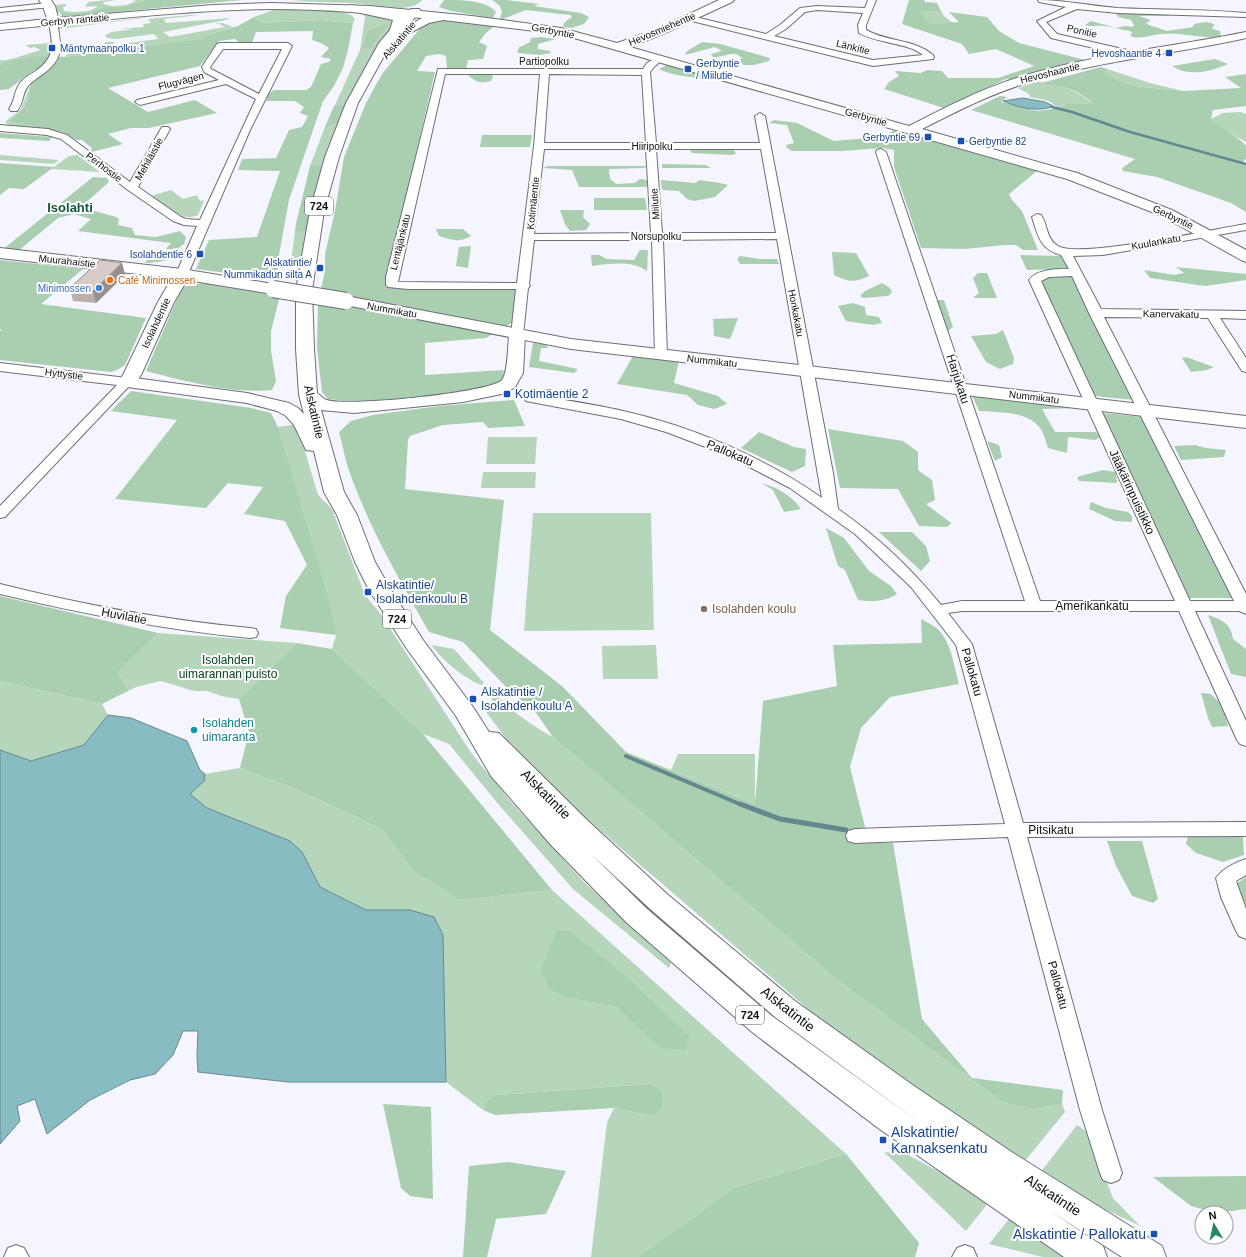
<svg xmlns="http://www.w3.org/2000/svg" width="1246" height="1257" font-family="Arial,sans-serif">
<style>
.green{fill:#b5d6ba}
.forest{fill:#aaceb0}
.water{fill:#87bcc3;stroke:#63888e}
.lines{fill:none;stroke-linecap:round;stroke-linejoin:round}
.stream-far2{stroke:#63888e;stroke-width:2.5}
.stream-far1{stroke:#63888e;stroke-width:4}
.stream{stroke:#63888e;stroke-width:5}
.street-casing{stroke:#6d6e77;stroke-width:2}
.secondary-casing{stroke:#6d6e77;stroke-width:2}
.primary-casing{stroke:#6d6e77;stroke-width:2}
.street{fill:#fff;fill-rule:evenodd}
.secondary{fill:#fff;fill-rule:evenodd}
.primary{fill:#fff;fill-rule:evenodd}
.secondary-bridge-casing{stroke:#6d6e77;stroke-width:18;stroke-linecap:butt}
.secondary-bridge{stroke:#fff;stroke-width:16}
.wall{fill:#baafad}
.shaded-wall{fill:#978f8d}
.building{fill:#d8ccc9;stroke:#978f8d}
.transit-dot{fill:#1a4fb4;stroke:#fff;stroke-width:1.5}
.food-dot{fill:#e8710a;stroke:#fff;stroke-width:1.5}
.shop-dot{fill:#3f7fe0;stroke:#fff;stroke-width:1.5}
.education-dot{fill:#8d6e63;stroke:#fff;stroke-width:1.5}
.culture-dot{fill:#0f9aa8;stroke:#fff;stroke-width:1.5}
.labels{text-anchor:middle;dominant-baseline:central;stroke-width:4;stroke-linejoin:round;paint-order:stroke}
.far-street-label{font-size:10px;fill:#0f1013;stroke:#fff}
.far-transit-label{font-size:10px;fill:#164399;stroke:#fff;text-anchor:end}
.far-food-label{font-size:10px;fill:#c56008;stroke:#fff;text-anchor:start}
.far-shop-label{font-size:10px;fill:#366cbe;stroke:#fff;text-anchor:end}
.shield{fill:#fff;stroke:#57585a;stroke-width:1}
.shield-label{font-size:11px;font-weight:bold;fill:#0f1013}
.street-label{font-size:12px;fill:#0f1013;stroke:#fff}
.transit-label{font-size:12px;fill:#164399;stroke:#fff;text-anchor:start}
.education-label{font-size:12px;fill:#785e54;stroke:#fff;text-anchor:start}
.park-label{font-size:12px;fill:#09431d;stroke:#fff}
.culture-label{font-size:12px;fill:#0d838f;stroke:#fff;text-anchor:start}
.far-district-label{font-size:13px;font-weight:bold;fill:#12573d;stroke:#fff}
.near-street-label{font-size:14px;fill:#0f1013;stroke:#fff}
.near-transit-label{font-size:14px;fill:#164399;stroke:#fff;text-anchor:start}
</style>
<rect width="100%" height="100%" fill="#f4f5fe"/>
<!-- green -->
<path class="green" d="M108,0H115L105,2L103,4L113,6L126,5L136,1L132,0H144L127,6L104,7L91,12L80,13L56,12V5L66,4V6L63,7L64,11L77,12L88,11L98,7L94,6L85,7L88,2Z
M307,0H423L414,6L402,8L350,3L292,1Z
M276,9C290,9 349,6 355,19L353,23L320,20L261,23L254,17Z
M941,11L944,16L953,23L929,24L919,12Z
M361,12L394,19C393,31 382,42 375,52C367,65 358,78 352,92C327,144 317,196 304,252L300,261L291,262L296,223L310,166L325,127L360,50L365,18L364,15Z
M189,15H199L164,19L166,23L231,18L226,20L163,32L170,37L225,27L219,24H214L222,23L233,27L203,36L207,38L65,57L69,52L76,51V49H71L72,43L75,44V48L104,46L105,42H113L115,45L158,39L154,34L116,39L107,38L105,35L112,32L134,29H119L144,27L143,24L151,23L148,19Z
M152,17L58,29V27Z
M51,43L52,56L3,63L0,66V60C7,62 32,52 41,50L34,47L30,48L26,45Z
M1107,69L1150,83L1183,91L1133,86L1102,74Z
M1037,82H1045V85C1065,85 1077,92 1093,103L1067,104L1057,107L1049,101L1030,97L1029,94L1018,88Z
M31,83C26,108 26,106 8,121L63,132L9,125L6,123V121L21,109Z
M1241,112L1246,114V142L1225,130L1211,119L1223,113Z
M0,155L59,160L54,164L0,160Z
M77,155L100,172L51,169L69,156Z
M171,190L183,199L197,195L200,201L202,200L204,201L198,215C180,223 165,206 151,196Z
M297,424L318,495L332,509L365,595L380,613L472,754L512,803L583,881L671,963L669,968L573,889L499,805L449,744L423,734L332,649L336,635L278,427Z
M488,437H537L535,464H486Z
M483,472H536L535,488H481Z
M533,513H651L654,630L524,631Z
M158,633L297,643L239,699L221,696L208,691H194L161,681L136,687L128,691L118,672Z
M431,645L454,649L484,683L481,685C460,676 445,662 431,645Z
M656,645L658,679H603L602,646Z
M0,681L102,704L108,715L84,745L31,761L0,750Z
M494,692C511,711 531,725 553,737L835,978L1002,1102L1032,1109L1062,1104L1065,1112L1024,1162L837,1034L574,808L505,737L486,712L493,708L492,698Z
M678,754H755V804L671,770Z
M240,768L289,786L382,829L413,871L460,900L552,890L846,1154L734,1188L638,1257H591L607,1122L614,1108L653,1116L662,1090L650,1084L496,1095L487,1100L483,1110L446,1082L443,935L410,910H366L320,887L302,852L290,841L207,808L189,794L204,781L205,774Z
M1077,1125L1087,1132L1113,1198L1140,1226L1075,1195L1040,1173Z
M884,1152L908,1155L951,1178L988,1203L966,1231Z
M1010,1218L1070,1257H1043L989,1244Z"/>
<!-- forest -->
<path class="forest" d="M144,0H242L74,16L62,17L60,12L72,13L91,12L104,7L127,6Z
M444,0C461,0 487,0 496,12L493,18L451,11L439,7Z
M492,0H506L539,4L534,6L581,13L589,17L584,24L571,28L564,27L563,25L566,21L572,17L570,15L526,10L503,19H500L502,11L499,5Z
M909,0H924L925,2L937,3L941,11L920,12L930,24L959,22L949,12L987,17L999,31L1019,43L1089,61L1012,80L1006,79L944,108L884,89L889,82L899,76L895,71L921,73L927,70L942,71L948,78H998L1034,66L996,49L969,54L962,44L902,24Z
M1115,12L1168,14L1170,16H1139L1151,20L1146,23L1149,25L1167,31L1193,27V25C1200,22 1209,21 1215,25L1212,27L1213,29L1220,31L1221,36C1202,40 1181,31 1161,34C1150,35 1141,40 1130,36L1132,33L1130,31C1122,30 1113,27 1104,26C1097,25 1092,27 1085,25L1091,21L1116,28L1125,26L1133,27L1134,25L1131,20L1118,17Z
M254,17L261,23L320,20L353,23L348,50L343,68L334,86L323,101L289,200L277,266L281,280L196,269L209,240L257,237L280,171L238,170L242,159L276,158L289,130L302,127L308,116L300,113L304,107L295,101H266L269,93L274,90H306L311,87L321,64L329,62L331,59L321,57L329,48L321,43L312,40L313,31L256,32L252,43H240L235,39L219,41L200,66L108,88L148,112L195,100L217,113L149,128H131L108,134L123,144L92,152L90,151L92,148L82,140H76L63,132L8,121C26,108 27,105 31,83L51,69L34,70L9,89L0,90V66L3,63C26,57 42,55 65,57L206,38L203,36L238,26Z
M443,20L497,24L486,33L479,42L487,46L483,59L468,60L466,69L447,68L446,56L439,54L426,56L417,71L435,72L385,287L516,289L513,322L486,338L425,343V375L503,370L506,377L494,386L474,390L429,396L356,402L328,399L322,392L317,348L318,303L325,271V254L335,211L344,157L366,103L382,74L423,25L431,21Z
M388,24L371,47L365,49L363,47L368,31Z
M540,37L556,39L538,44V49L550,51L551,53L540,55L518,53L517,51L519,49L518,48L530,42L531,38Z
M702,42L720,44L770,58L769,61L754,65H743L740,60L742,58L736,54H731L713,58L711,54L722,51L715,47L685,55L686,52Z
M1215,59L1228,64C1209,72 1190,77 1172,66Z
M665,66H670L707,77C699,80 666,74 659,69Z
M1101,67L1107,69L1103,74L1133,86L1183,91L1241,88L1225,77L1246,74V106L1213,110L1211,119C1217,124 1245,142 1246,146C1246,149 1246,155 1246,159L1243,162L1246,163V212L1231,203L1157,177L1123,171L1122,168L1135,159L971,110L1000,96L1007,97L1001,102L1037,111L1053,109L1067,104L1093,103C1080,91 1062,85 1045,85V82Z
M457,73H491L493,77L491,81C480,84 476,82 468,75H458Z
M346,105L338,123L325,127L334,106Z
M774,120L797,123L834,141L880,137L895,130L1038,170L1009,194L1012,200L1022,211L1038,250H1023L1016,245H1004L965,249L921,248L894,167V150L882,148L842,151H792L787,148L786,145L794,143L787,125L769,123Z
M0,133L52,137L49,141L2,138H0Z
M482,135H532L530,147H480Z
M695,148L714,150H734L736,154L732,155L692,153L690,151Z
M0,163L54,167L24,189L9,188L0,195Z
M662,164L706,165L711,168H662Z
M310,166H323L309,230L295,232Z
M547,166H647L644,168L609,169L610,179L616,184L635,183L640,179L647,180V187H579L572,170L543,168Z
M93,177L107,178L109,182L83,205L91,210L116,217L119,219L118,225L132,228L135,235L156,237L180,231L186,237L184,244L177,249H166L171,243L78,231L91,219L74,214L58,218L18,251L2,250Z
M661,180L695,183L699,180L720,183L728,185L715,197L694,201L687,199L679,191L664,190L662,189Z
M594,198H645L647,210H594Z
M560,210H584L583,217L590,224L586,230L570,231L565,224Z
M436,229H463L471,236C460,243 451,240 439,236Z
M471,246L468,268L456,266L459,247Z
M640,250H648L647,271C632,260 609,264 592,266L591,255H599L607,259L634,260Z
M832,252L856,253L869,276C855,283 848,282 834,275Z
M152,253H174L176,256C168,261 154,263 145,263Z
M1020,255L1061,256L1068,269L1027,270Z
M740,256L760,259H777L779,264H740L737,259Z
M0,260L83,269L41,304L146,318L125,365L117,370L111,372L0,360V331L2,330L0,329Z
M1176,267L1246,274V280L1205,286L1150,278L1144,270L1174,275L1184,273Z
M978,273H987L997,298H973L979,293L973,278Z
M1050,276H1072L1134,400L1094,396L1042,285L1043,279Z
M203,283L280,295L271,331V351L276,381L272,390C232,394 184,381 146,371L182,287Z
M882,283L890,288L892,292L888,296L863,298L860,296L865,291Z
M937,300H944L953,327L947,332Z
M853,303L865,307L866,315L879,317L882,323L873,325L846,321L838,306Z
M738,318L730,339L714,336L713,319Z
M1003,330L1014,358L1013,364L1000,369L986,362L971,336L996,334Z
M533,343L546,344L548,348H541L539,361L578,369L574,373L529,367Z
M633,356L679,361L674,383L718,396L727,404L714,409L698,405L687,395L617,384Z
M1186,357L1214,367L1207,370L1191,372L1182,358Z
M131,391L251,408L271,413L278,427L329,601L336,635L280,628L286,596L307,565L285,521L244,514L263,487L228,483L206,508L115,499L177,420L111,411Z
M971,393L1082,408L1042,409L1055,432H1096L1100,437L1095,440L1068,437L1067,453L1048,448C1046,442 1044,433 1040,428C1026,410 1000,413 979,411Z
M514,400L525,426L488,428L483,422L443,425L410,436L408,440L405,489L504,500L490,630L563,687L626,752L755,804L763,701L837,686L833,645L922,643L921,619C926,622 931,624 935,627C951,638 954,667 959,684L890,697L861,728L850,767L869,843H893L922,1019L972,1078L1063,1090L1062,1104L1032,1109L1002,1102L835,978L553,737L536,713L506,687L463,642L429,632C401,582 372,533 352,479C346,464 343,447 339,432L351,421L373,415L439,406Z
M1102,413L1143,417L1234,598H1187Z
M828,429L903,441L918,452V470L932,480L935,500L926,504L951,523L947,527L919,526L898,489L840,488Z
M759,432L794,447L806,449L805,466L792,472L741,448Z
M987,441L999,445L1002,457L995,461Z
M1195,445L1206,448L1226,450L1224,457L1181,460L1174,446Z
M1103,470L1116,472L1117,483L1079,481L1077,477Z
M761,483C777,487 791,495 801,509L784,512L773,490Z
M1091,502L1106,508L1128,512L1132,516V522L1115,521L1089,509Z
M826,528L844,538L869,571L891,586L897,594C886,602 870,602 858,600L845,570L838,566Z
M879,532H912L926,546L930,561L921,571Z
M0,596L158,633L118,672L128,691L102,704L0,681Z
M1208,615C1222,620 1231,623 1233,639L1246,649V677L1231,674Z
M297,643L332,649L423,734L552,890L460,900L413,871L382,829L289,786L240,768L249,732L239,699Z
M1201,693L1211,694L1223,706L1228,726L1212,727L1208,718Z
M1188,836L1243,837L1244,855L1223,862L1196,853L1186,844Z
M1107,841H1142L1158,899L1153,903L1132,896L1116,866Z
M1246,877V911L1236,884Z
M557,930L570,931L629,979L690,1037L685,1050L660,1048L616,1006L566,997L549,989L541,969Z
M650,1084L662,1090V1108L653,1116L614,1108L495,1115L483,1110L487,1100L496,1095Z
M383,1104L431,1107L433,1199L410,1196L401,1188Z
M846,1154L919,1243L915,1257H638L734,1188Z
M508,1162L566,1171L546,1214L496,1219L487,1257H463L469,1166Z
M1246,1176V1209L1217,1213L1191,1206L1153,1177Z"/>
<!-- water -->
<path class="water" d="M1023,98L1045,102L1053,106C1040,113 1016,107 1003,101Z
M108,715L131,718L187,741L200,770L205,774L204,781L190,794L207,808L290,841L302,852L320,887L366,910H410L434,917L443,935L446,1082H288L198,1072L197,1056L198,1031H183L173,1055L155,1074L130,1080L90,1100L47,1134L35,1099L17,1106L20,1121L0,1144V750L31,761L84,745Z"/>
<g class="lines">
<!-- stream-far2 -->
<path class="stream-far2" d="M1052,107L1072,112L1130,132L1246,164"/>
<!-- stream-far1 -->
<path class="stream-far1" d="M626,756L742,805"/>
<!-- stream -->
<path class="stream" d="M740,804L780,819L846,830"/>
<!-- street casing -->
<g class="street-casing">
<path id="street" d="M868,0H876L866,25V30C888,42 914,39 933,55L934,57L933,59L873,66L688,20L687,18L691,16L766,34L780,25L800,8L817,6L865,8ZM817,10L863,13L858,25L859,33C878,44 907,42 923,55L873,60L774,36L786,29L805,12Z
M1038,0C1064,0 1091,6 1117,8C1160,10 1203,9 1246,13V17L1118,13L1077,9L1046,22L1057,34L1140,53L1141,55L1140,57L1137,58L1051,38L1037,21L1066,7L1039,2Z
M48,3H51V7L0,12V8Z
M50,20H53L57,22C61,46 65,58 43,74C38,78 32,81 28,86C22,93 24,103 17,111H11L9,109C15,101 14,91 20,83C25,77 31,74 37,70C57,55 52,43 49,22Z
M220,43H288L292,46L250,130L188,274L186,276H178L176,274L197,226L184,225L173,221L128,190L61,139L47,135L0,131V125L48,129L67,135L130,182L162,127H168L170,129L138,187L181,217L186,219L200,220L256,99L226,84L140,105L135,102L137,100L219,80L204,72L202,67L217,44ZM223,49H282L259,94L211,69L210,67Z
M659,56L663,59L654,67L650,72L656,143H760L755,116L760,113L765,116L833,473L838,509C877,536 911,568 941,605L962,601H1025L876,152L877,150L881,149L886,152L1040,601H1175L1029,280C1037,269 1056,269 1069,269L1061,255C1040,249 1038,236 1032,217L1037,214L1041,215C1048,225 1046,239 1058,246C1080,259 1214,229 1246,224V230L1103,255L1073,256L1101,309L1246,311V319L1220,318L1246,358V372L1242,371L1208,318L1104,317L1246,594V614L1239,611H1195L1246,721V746L1240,744L1237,740L1179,611H962L948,613L972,644L1023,823L1246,822V836L1027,837L1102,1110L1122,1173L1119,1180L1111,1183L1103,1180L1100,1173L1080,1110L1008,837L855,843L848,841L846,836L848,831L855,829L1005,824L956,645L911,587L855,534L790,488L724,454L666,432L621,419L531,402L526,401L524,398L526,395L531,394C562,400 593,404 623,411C692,426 765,458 822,498L777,239L663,240L667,355L665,358H657L655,355L652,240H534L529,284L530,286L528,288L523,335L521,338H513L511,335L516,289H408L388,287L386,285V277L438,69H643L647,63ZM445,74H540L534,146L517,283L398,282ZM549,74L642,75L646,143H544ZM544,149H646L651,233L534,234ZM656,149H761L776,233H662ZM1072,276L1089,313L1234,601H1190L1041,281L1049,277Z
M0,363L127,378L132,379L133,382L5,517L0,518V506L117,385L0,371Z
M0,584C83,605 165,620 250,628L256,629L258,633L256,637L250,638C165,630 83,614 0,594Z
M1246,859V875L1236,881L1246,909V939L1239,936L1236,931L1221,897L1216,878C1222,869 1236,862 1246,859Z
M16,1245L24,1248L29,1257H4L8,1248Z
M965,1245L973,1248L977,1257H952L957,1248Z"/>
</g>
<!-- secondary casing -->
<g class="secondary-casing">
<path id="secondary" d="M39,0H51L55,6L58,18L213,5L272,3L370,6L472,16L561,28L617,43L655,30L719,0H734L732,2L663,34L630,47L909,126C946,107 983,88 1023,76C1095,54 1172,47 1246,32V38C1176,54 1103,60 1034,81C994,92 958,111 922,129L1077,173L1172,210L1246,250V262L1241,260L1162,216L1067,179L560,34L443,20L429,23L404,36L400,35L398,33L400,31L422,18C372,13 322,9 271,9C181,10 90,22 0,30V24L47,19L43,6Z
M0,248L182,269L273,284L279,286L281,289L279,292L273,294L187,280L174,302L141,375L133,386L127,387L121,386L118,382L123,375L158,302L172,278L0,258Z
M346,296L571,339L1246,416V428L571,349L340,304L338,301L340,298Z"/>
</g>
<!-- primary casing -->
<g class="primary-casing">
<path id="primary" d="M351,5L382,10L404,16L411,9H419L421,11L390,45L358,103L339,157L324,211L312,290L314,349L317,393C320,395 323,399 327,400C345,407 490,393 502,380C508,373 508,345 509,335L511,331L517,330L523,331L525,335L523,373L515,387L506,393L463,402L354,413L321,410L344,492L357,515L375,562L391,590L423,640L473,707L489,732L499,733L588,821L667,894L795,1001L914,1086L1013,1153L1162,1246L1166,1257H1122L1050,1211L1103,1246L1107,1257H1064L878,1128L752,1032L626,922L551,845L491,776L456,716L407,649L369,590L355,562L337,515L324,492L314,451L306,450L294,425L286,416L277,411L247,403L127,387L121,386L118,382L121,378L127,377L247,393L289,403L298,408L304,414L299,395L296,349V290L310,211L325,157L346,103L379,43L390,30L393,20L347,10L345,8L347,6ZM591,854L649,908L775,1017L923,1125L772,1016L646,908Z"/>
</g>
<!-- street -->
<use href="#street" class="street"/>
<!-- secondary -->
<use href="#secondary" class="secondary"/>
<!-- primary -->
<use href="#primary" class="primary"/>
<!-- secondary-bridge casing -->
<g class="secondary-bridge-casing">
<path id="secondary-bridge" d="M273,289L346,301"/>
</g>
<!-- secondary-bridge -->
<use href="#secondary-bridge" class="secondary-bridge"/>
</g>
<!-- wall -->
<path class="wall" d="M122,263L125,275L96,303L73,301L70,288Z"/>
<!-- shaded-wall -->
<path class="shaded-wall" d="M122,263L125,275L96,303L93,291Z"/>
<!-- building -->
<path class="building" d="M100,260L122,263L93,291L70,288Z"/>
<!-- markers -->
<g class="transit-dot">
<rect x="48" y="44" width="8" height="8" rx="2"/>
<rect x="1165" y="49" width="8" height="8" rx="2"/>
<rect x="684" y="65" width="8" height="8" rx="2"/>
<rect x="924" y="133" width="8" height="8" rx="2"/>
<rect x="957" y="137" width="8" height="8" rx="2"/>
<rect x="196" y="250" width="8" height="8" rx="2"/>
<rect x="316" y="264" width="8" height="8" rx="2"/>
<rect x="503" y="390" width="8" height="8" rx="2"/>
<rect x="364" y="588" width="8" height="8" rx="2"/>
<rect x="469" y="695" width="8" height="8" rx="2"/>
<rect x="879" y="1136" width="8" height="8" rx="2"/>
<rect x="1150" y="1230" width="8" height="8" rx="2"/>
</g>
<circle class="food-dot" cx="110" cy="280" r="4"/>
<circle class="shop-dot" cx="99" cy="288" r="4"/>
<circle class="education-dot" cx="704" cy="609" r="4"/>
<circle class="culture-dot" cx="194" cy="730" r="4"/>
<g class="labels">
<!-- far-street labels -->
<g class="far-street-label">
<text transform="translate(75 20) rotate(-5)">Gerbyn rantatie</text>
<text transform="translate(662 29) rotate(-23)">Hevosmiehentie</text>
<text transform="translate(553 31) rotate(11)">Gerbyntie</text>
<text transform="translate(1082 31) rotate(13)">Ponitie</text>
<text transform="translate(399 40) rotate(-50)">Alskatintie</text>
<text transform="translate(853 47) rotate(14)">Länkitie</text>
<text x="544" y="61">Partiopolku</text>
<text transform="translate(1050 73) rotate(-14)">Hevoshaantie</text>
<text transform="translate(181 81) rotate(-14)">Flugvägen</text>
<text transform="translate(866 117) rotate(16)">Gerbyntie</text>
<text x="652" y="146">Hiiripolku</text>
<text transform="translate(149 159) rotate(-61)">Mehiläistie</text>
<text transform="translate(104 167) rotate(37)">Perhostie</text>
<text transform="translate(533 203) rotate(-84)">Kotimäentie</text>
<text transform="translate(655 204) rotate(-94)">Miilutie</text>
<text transform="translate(1173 217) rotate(25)">Gerbyntie</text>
<text x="656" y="236">Norsupolku</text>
<text transform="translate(400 242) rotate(-76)">Lentäjänkatu</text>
<text transform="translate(1156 242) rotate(-10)">Kuulankatu</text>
<text transform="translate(67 261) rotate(6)">Muurahaistie</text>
<text transform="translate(392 310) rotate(10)">Nummikatu</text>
<text transform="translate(796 313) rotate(79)">Honkakatu</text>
<text transform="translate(1171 314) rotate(1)">Kanervakatu</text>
<text transform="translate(156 323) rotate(-65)">Isolahdentie</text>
<text transform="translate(712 361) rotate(6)">Nummikatu</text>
<text transform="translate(64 374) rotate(7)">Hyttystie</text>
<text transform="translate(1034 397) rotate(7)">Nummikatu</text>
</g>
<!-- far-transit labels -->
<g class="far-transit-label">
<text x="60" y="48" text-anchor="start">Mäntymaanpolku 1</text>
<text x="1161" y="53">Hevoshaantie 4</text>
<text x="696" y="63" text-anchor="start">Gerbyntie<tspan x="696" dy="12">/ Miilutie</tspan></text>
<text x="920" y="137">Gerbyntie 69</text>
<text x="969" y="141" text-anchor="start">Gerbyntie 82</text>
<text x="192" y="254">Isolahdentie 6</text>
<text x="312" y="262">Alskatintie/<tspan x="312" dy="12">Nummikadun silta A</tspan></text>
</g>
<!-- far-food labels -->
<g class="far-food-label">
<text x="118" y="280">Café Minimossen</text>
</g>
<!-- far-shop labels -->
<g class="far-shop-label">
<text x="91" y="288">Minimossen</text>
</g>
<!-- shield labels -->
<g class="shield">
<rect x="305" y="197" width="28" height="18" rx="3"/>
<rect x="383" y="610" width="28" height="18" rx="3"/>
<rect x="736" y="1006" width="28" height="18" rx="3"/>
</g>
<g class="shield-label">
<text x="319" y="206">724</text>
<text x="397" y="619">724</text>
<text x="750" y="1015">724</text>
</g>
<!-- street labels -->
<g class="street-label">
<text transform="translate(958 379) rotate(72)">Harjukatu</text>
<text transform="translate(314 412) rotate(77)">Alskatintie</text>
<text transform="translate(730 453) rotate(23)">Pallokatu</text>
<text transform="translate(1132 492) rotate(65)">Jääkärinpuistikko</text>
<text x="1092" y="606">Amerikankatu</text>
<text transform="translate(124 616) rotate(11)">Huvilatie</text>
<text transform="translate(972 672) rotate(74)">Pallokatu</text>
<text x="1051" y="830">Pitsikatu</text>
<text transform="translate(1058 985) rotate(75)">Pallokatu</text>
</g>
<!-- transit labels -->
<g class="transit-label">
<text x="515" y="394">Kotimäentie 2</text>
<text x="376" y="585">Alskatintie/<tspan x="376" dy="14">Isolahdenkoulu B</tspan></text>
<text x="481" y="692">Alskatintie /<tspan x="481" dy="14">Isolahdenkoulu A</tspan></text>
</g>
<!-- education labels -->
<g class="education-label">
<text x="712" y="609">Isolahden koulu</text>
</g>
<!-- park labels -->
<g class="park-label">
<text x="228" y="660">Isolahden<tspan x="228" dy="14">uimarannan puisto</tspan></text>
</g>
<!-- culture labels -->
<g class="culture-label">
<text x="202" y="723">Isolahden<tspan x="202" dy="14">uimaranta</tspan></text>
</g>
<!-- far-district labels -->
<g class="far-district-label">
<text x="70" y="207">Isolahti</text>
</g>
<!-- near-street labels -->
<g class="near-street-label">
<text transform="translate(546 794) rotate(45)">Alskatintie</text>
<text transform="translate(788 1009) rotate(38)">Alskatintie</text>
<text transform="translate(1053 1195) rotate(33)">Alskatintie</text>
</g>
<!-- near-transit labels -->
<g class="near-transit-label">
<text x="891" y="1132">Alskatintie/<tspan x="891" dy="16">Kannaksenkatu</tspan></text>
<text x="1146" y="1234" text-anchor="end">Alskatintie / Pallokatu</text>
</g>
</g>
<!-- north arrow -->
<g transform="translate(1214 1225) rotate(351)"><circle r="19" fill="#ffffff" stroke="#9f9fa1"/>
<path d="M0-3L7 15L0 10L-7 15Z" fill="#258862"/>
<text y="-6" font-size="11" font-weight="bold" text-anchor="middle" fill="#0f1013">N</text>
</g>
</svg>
